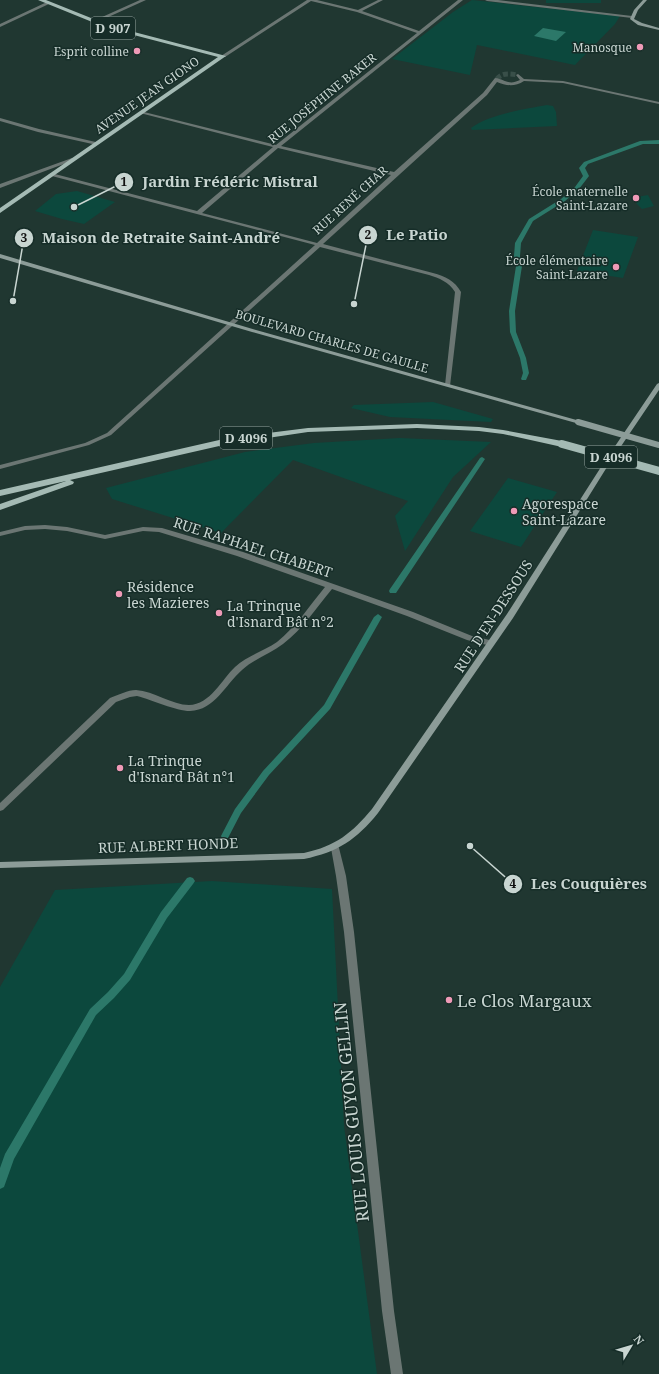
<svg xmlns="http://www.w3.org/2000/svg" width="659" height="1374" font-family="'Noto Serif',serif">
<style>
.green{fill:#0c483d}
.water{fill:#2c7869}
.lines{fill:none;stroke-linecap:round;stroke-linejoin:round}
.stream{fill:#2c7869;fill-rule:evenodd}
.street-tunnel{stroke:#394f49;stroke-width:5;stroke-dasharray:5 2.5;stroke-linecap:butt}
.street{fill:#6b7673;fill-rule:evenodd}
.secondary{fill:#8c9c98;fill-rule:evenodd}
.primary{fill:#a4bab4;fill-rule:evenodd}
.secondary-bridge{stroke:#8c9c98;stroke-width:6}
.primary-bridge{stroke:#a4bab4;stroke-width:8}
.poi-dot{fill:#ef9ab7;stroke:#162d28;stroke-width:1.5}
.labels{text-anchor:middle;dominant-baseline:central;stroke-width:3;stroke-linejoin:round;paint-order:stroke}
.far-poi-label{font-size:12px;fill:#c8d5d1;stroke:#162d28;text-anchor:end}
.far-street-label{font-size:12px;fill:#c8d5d1;stroke:#162d28}
.shield{fill:#162d28;stroke:#93a39e;stroke-width:1}
.shield-label{font-size:13px;font-weight:bold;fill:#c8d5d1}
.poi-label{font-size:14px;fill:#c8d5d1;stroke:#162d28;text-anchor:start}
.street-label{font-size:14px;fill:#c8d5d1;stroke:#162d28}
.near-poi-label{font-size:17px;fill:#c8d5d1;stroke:#162d28;text-anchor:start}
.near-street-label{font-size:17px;fill:#c8d5d1;stroke:#162d28}
.leader{fill:none;stroke:#c8d5d1;stroke-width:1.5}
.callout-dot{fill:#c8d5d1;stroke:#162d28;stroke-width:1.5}
.mark-label{font-size:12px;text-anchor:middle;font-weight:bold;fill:#111}
.callout-label{font-size:15px;text-anchor:middle;font-weight:bold;fill:#c8d5d1;stroke:#162d28;stroke-width:3;stroke-linejoin:round;paint-order:stroke}
</style>
<rect width="100%" height="100%" fill="#203731"/>
<!-- green -->
<path class="green" d="M472,0L620,16L615,24L575,65L477,45L470,75L392,59L453,12Z
M546,0H601V3H546Z
M547,105L553,106L556,112L557,126L472,130L471,128C489,114 525,109 547,105Z
M77,191L115,202L84,224L62,219L35,211L56,194Z
M648,195L654,206L642,209L636,203L637,197Z
M593,230L638,237L623,278L577,271Z
M433,402L493,419L491,422L390,417L351,408L354,405Z
M400,438L491,442L453,477L405,551L395,516L408,501L293,460L221,533L112,499L106,488L245,452L314,443Z
M508,478L557,492L521,547L470,531Z
M212,881L332,889L344,1126L377,1374H0V987L55,890Z"/>
<!-- water -->
<path class="water" d="M543,28L566,32L556,41L534,36Z"/>
<g class="lines">
<!-- stream -->
<path class="stream" d="M659,140V144H643L588,164L585,168L589,176L579,189L565,201L533,221L521,243L520,256L522,266L515,311L516,332L526,358L529,373L526,380H522L521,379L523,373L520,358L510,332L509,311L516,266L514,256L515,243L529,219L561,199L575,187L583,176L579,168L584,162L640,141Z
M482,457L485,459L396,593H390L389,591L390,589L480,458Z
M378,614L382,617L330,709L269,775L241,813L228,838H222L221,836L235,809L263,771L324,705L374,617Z
M190,877L193,878L195,881L193,884L167,918L130,980L114,998L96,1015L14,1159L4,1187L0,1189V1168L5,1154L90,1009L108,992L124,974L161,912L187,878Z"/>
<!-- street-tunnel -->
<path class="street-tunnel" d="M497,79C502,72 511,74 518,75"/>
<!-- street -->
<path class="street" d="M140,0H146L95,23L91,22Z
M307,0H317L358,10L378,0H383L362,11L419,31L458,0H463L281,146L394,172L483,93L495,78C505,79 508,86 520,80L516,75L518,74L524,79L563,81L659,102V104L563,83L524,81C515,87 506,86 497,82L487,95L323,244L433,273C445,276 455,281 461,292L450,386H446L445,385L455,292C449,282 439,278 429,275L320,247L111,435L89,445L0,469V465L85,443L107,433L315,245L48,175L51,173L197,211L273,147L140,113V111L276,145L417,33L357,12L311,1L225,57L221,56ZM278,148L391,175L317,243L202,213Z
M485,0H498L632,16L634,17L632,18L487,1Z
M47,2L51,3L0,27V24Z
M0,118L39,129L100,143L97,145L38,132L0,121Z
M72,158L77,159L0,188V184Z
M45,525L67,527L105,535L143,527L162,528L243,552L413,612L472,636L494,641L495,643L491,646L467,640L407,616L332,589C316,608 303,629 283,644C270,654 254,659 242,670C225,685 215,710 190,711C176,711 152,700 137,696L130,697L116,702L3,810L0,811V803L110,698C118,695 128,690 136,690C154,691 172,705 189,705C210,705 222,679 235,667C247,656 264,651 277,642C296,627 310,605 325,587L237,556L159,532L143,531L105,539L67,531L45,529L25,530L0,536V532L25,526Z
M335,845L338,846L339,848L346,876L354,932L394,1311L403,1374H391L382,1311L344,932L336,876L331,848L332,846Z"/>
<!-- secondary -->
<path class="secondary" d="M643,0H647L638,10L634,19L642,23L659,28V30L638,25L630,19L634,10Z
M0,254L256,330L580,421L581,422L580,423H576L252,332L0,258Z
M659,383V390L607,467L513,618L378,813C356,840 338,852 304,859L0,868V862L304,853C336,846 352,833 372,809L507,614L601,467L657,384Z"/>
<!-- primary -->
<path class="primary" d="M38,0H46L111,26L226,56L0,213V208L218,57L107,28Z
M417,424L479,427L503,430L562,441L566,444L562,447L503,434L479,431L417,428L308,432L228,444L70,480L74,482L73,484L0,510V504L66,481L0,496V490L228,438L308,428Z"/>
<!-- secondary-bridge -->
<path class="secondary-bridge" d="M578,422L659,445"/>
<!-- primary-bridge -->
<path class="primary-bridge" d="M562,444L659,471"/>
</g>
<!-- markers -->
<g class="poi-dot">
<circle cx="640" cy="47" r="4"/>
<circle cx="137" cy="51" r="4"/>
<circle cx="636" cy="198" r="4"/>
<circle cx="616" cy="267" r="4"/>
<circle cx="514" cy="511" r="4"/>
<circle cx="119" cy="594" r="4"/>
<circle cx="219" cy="613" r="4"/>
<circle cx="120" cy="768" r="4"/>
<circle cx="449" cy="1000" r="4"/>
</g>
<g class="labels">
<!-- far-poi labels -->
<g class="far-poi-label">
<text x="632" y="47">Manosque</text>
<text x="129" y="51">Esprit colline</text>
<text x="628" y="191">École maternelle<tspan x="628" dy="14">Saint-Lazare</tspan></text>
<text x="608" y="260">École élémentaire<tspan x="608" dy="14">Saint-Lazare</tspan></text>
</g>
<!-- far-street labels -->
<g class="far-street-label">
<text transform="translate(147 95) rotate(-35)">AVENUE JEAN GIONO</text>
<text transform="translate(322 98) rotate(-39)">RUE JOSÉPHINE BAKER</text>
<text transform="translate(350 200) rotate(-42)">RUE RENÉ CHAR</text>
<text transform="translate(332 341) rotate(16)">BOULEVARD CHARLES DE GAULLE</text>
</g>
<!-- shield labels -->
<g class="shield">
<rect x="91" y="17" width="44" height="22" rx="3"/>
<rect x="220" y="427" width="52" height="22" rx="3"/>
<rect x="585" y="446" width="52" height="22" rx="3"/>
</g>
<g class="shield-label">
<text x="113" y="28">D 907</text>
<text x="246" y="438">D 4096</text>
<text x="611" y="457">D 4096</text>
</g>
<!-- poi labels -->
<g class="poi-label">
<text x="522" y="503">Agorespace<tspan x="522" dy="16">Saint-Lazare</tspan></text>
<text x="127" y="586">Résidence<tspan x="127" dy="16">les Mazieres</tspan></text>
<text x="227" y="605">La Trinque<tspan x="227" dy="16">d'Isnard Bât n°2</tspan></text>
<text x="128" y="760">La Trinque<tspan x="128" dy="16">d'Isnard Bât n°1</tspan></text>
</g>
<!-- street labels -->
<g class="street-label">
<text transform="translate(253 547) rotate(18)">RUE RAPHAEL CHABERT</text>
<text transform="translate(493 616) rotate(-57)">RUE D'EN-DESSOUS</text>
<text transform="translate(168 845) rotate(-2)">RUE ALBERT HONDE</text>
</g>
<!-- near-poi labels -->
<g class="near-poi-label">
<text x="457" y="1000">Le Clos Margaux</text>
</g>
<!-- near-street labels -->
<g class="near-street-label">
<text transform="translate(351 1112) rotate(-96)">RUE LOUIS GUYON GELLIN</text>
</g>
</g>
<!-- callouts -->
<path class="leader" d="M74 207L124 182M354 304L368 235M13 301L24 238M470 846L513 884"/>
<g class="callout-dot">
<circle cx="74" cy="207" r="4"/>
<circle cx="354" cy="304" r="4"/>
<circle cx="13" cy="301" r="4"/>
<circle cx="470" cy="846" r="4"/>
<circle cx="124" cy="182" r="10"/>
<circle cx="368" cy="235" r="10"/>
<circle cx="24" cy="238" r="10"/>
<circle cx="513" cy="884" r="10"/>
</g>
<g class="mark-label">
<text x="124" y="186">1</text>
<text x="368" y="239">2</text>
<text x="24" y="242">3</text>
<text x="513" y="888">4</text>
</g>
<g class="callout-label">
<text x="230" y="187">Jardin Frédéric Mistral</text>
<text x="417" y="240">Le Patio</text>
<text x="161" y="243">Maison de Retraite Saint-André</text>
<text x="589" y="889">Les Couquières</text>
</g>
<!-- north arrow -->
<g transform="translate(631 1346) rotate(52)" stroke="#162d28" stroke-width="3" paint-order="stroke">
<path d="M0-3L7 15L0 10L-7 15Z" fill="#c8d5d1"/>
<text y="-6" font-size="11" font-weight="bold" text-anchor="middle" fill="#c8d5d1">N</text>
</g>
</svg>
